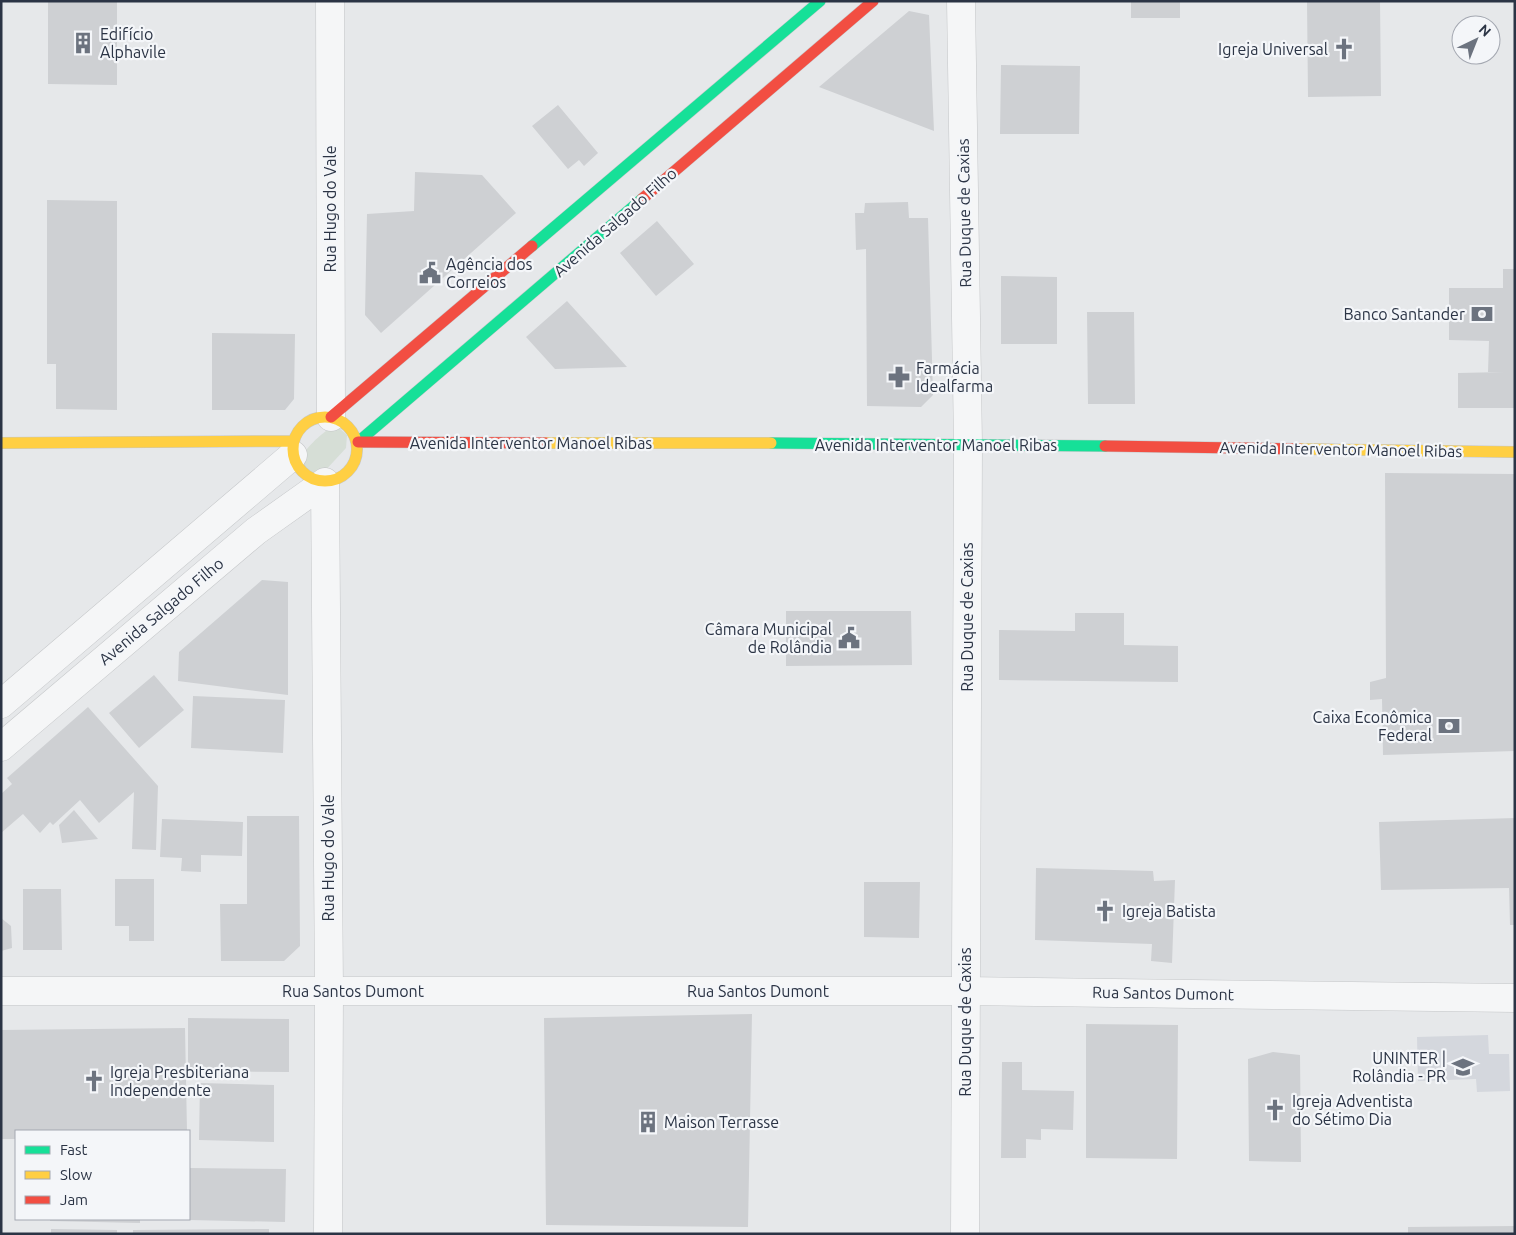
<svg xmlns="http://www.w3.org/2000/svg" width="1516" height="1235" font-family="Ubuntu,sans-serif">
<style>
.built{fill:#d4d7dd}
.green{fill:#d6ded6}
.building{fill:#ced0d3}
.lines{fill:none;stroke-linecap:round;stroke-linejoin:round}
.street-casing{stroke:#c4c6c8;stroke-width:29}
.fast-casing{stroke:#c4c6c8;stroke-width:12}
.slow-casing{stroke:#c4c6c8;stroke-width:12}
.jam-casing{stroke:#c4c6c8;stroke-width:12}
.street{stroke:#f5f6f7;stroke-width:28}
.fast{stroke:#16e098;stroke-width:11}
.slow{stroke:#ffcf43;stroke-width:11}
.jam{stroke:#f24e42;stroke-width:11}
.labels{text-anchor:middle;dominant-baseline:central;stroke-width:4.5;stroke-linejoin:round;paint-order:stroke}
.poi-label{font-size:16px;fill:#2b3445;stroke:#f4f6f9;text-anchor:start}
.street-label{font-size:16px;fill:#2b3445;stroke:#f4f6f9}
</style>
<rect width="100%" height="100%" fill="#e6e8ea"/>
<!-- built -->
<path class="built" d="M1488,1035L1489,1054H1509L1510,1091L1477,1092L1476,1079L1418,1081L1417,1037Z"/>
<!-- green -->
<path class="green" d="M332,427L339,428L347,435L346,448L323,473L312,474C308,471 302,467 301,462C300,452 323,432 332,427Z"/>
<!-- building -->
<path class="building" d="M48,1H117V85L48,84Z
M1131,1H1180V18H1131Z
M1307,1H1380L1381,96L1308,97Z
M909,11L929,15L934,131L819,87Z
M1001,65L1080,66L1079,134H1000Z
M558,105L598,153L584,166L579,160L568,169L532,126Z
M415,172L482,175L516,213L381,333L365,315L367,214L414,211Z
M47,200L117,201V410L56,409V364H47Z
M908,202L909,218H928L933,395L921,407L867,406L866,249L856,250L855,213H864L865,203Z
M657,221L694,264L656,296L620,253Z
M1503,269H1515V408H1458V373L1504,372H1488L1489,341L1449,340V288H1503Z
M1001,276L1057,277V344H1001Z
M567,301L627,367L555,369L526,337Z
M1087,312H1134L1135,404H1088Z
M212,333L295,334L294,399L285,410H212Z
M1385,473L1515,474V751L1383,755L1382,699L1370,700V682L1386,678Z
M262,580L288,582V695L178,681L179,652Z
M786,611H911L912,665L786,666Z
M1075,613H1124V645L1178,646V682L999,680V630L1075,631Z
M154,675L184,710L139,748L109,713Z
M193,696L285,700L283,753L191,748Z
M88,707L158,786L156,850L132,849L134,792L99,823L80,800L53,825L50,822L40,833L23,814L1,833V794L12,784L7,778Z
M74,810L98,839L62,843L59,825Z
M247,816H299L300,946L284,961H221L220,904H247Z
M1515,818V925H1510L1509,888L1381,890L1379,822Z
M162,819L243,822L242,856L201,855V872L181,871L182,858L160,857Z
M1036,868L1153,871L1154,881L1175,880L1172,963L1151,961L1152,944L1035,940Z
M115,879H154V941H129V926H115Z
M864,882H920L919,938L864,937Z
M23,889H61L62,950H23Z
M1,918L11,926L12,948L1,951Z
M752,1014L748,1227L546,1225L544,1018Z
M188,1018L289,1019V1072L188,1071Z
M1086,1024L1178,1025L1177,1159L1086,1158Z
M185,1028L187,1131H16V1139H1V1030Z
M1273,1052L1300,1055L1301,1162L1249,1161L1248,1059Z
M1002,1062H1022V1090L1074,1091L1073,1130L1041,1129V1140L1026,1139V1158H1001Z
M200,1083L274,1085V1142L199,1140Z
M189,1168L286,1169L285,1222L189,1220Z
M50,1219H140V1223L50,1221Z
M1515,1226V1234H1408V1227Z
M51,1229L117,1230V1234H51Z
M269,1229V1234H133V1230Z"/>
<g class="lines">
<!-- street casing -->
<g class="street-casing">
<path id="street" d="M330,1L331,417
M961,1L968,444L965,1234
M325,482L329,991L328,1234
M1,704L293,455
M1,747L256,531L325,482
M1,991H965L1515,998"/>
</g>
<!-- fast casing -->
<g class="fast-casing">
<path id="fast" d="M532,246L820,1
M358,442L642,199
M771,443L1105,446"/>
</g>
<!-- slow casing -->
<g class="slow-casing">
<path id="slow" d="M293 449a32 32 0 1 1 64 0a32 32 0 1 1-64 0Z
M1,443L294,441
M546,443H771
M1300,449L1515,452"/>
</g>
<!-- jam casing -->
<g class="jam-casing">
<path id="jam" d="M642,199L873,1
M331,417L532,246
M358,442L546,443
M1105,446L1300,449"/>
</g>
<!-- street -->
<use href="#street" class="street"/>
<!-- fast -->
<use href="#fast" class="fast"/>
<!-- slow -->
<use href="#slow" class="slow"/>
<!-- jam -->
<use href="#jam" class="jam"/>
</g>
<!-- icons -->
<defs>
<g id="building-bare" transform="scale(1.725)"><path d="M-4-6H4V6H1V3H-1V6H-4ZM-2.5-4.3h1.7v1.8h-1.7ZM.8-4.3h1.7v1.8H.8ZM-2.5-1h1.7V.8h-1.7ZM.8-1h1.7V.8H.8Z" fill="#6c737f" stroke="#f4f6f9" stroke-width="2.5" paint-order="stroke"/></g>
<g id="church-bare" transform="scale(1.725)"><path d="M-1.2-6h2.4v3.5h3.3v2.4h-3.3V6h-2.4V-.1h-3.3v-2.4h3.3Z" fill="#6c737f" stroke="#f4f6f9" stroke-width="2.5" paint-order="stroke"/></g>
<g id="civic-bare" transform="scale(1.725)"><path d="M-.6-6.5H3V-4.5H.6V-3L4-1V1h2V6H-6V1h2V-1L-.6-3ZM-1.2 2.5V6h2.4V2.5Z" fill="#6c737f" stroke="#f4f6f9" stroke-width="2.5" paint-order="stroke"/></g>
<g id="bank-bare" transform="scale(1.725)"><path d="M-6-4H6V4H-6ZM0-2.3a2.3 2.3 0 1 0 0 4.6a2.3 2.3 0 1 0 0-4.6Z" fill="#6c737f" stroke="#f4f6f9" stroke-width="2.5" paint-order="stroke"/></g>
<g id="pharmacy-bare" transform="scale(1.725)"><path d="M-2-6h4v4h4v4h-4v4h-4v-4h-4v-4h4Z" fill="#6c737f" stroke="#f4f6f9" stroke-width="2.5" paint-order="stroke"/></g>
<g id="university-bare" transform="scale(1.725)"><path d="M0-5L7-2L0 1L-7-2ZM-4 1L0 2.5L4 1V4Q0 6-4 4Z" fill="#6c737f" stroke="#f4f6f9" stroke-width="2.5" paint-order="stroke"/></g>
</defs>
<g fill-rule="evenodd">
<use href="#building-bare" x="83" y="43"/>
<use href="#church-bare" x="1344" y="49"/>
<use href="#civic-bare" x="430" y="273"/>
<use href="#bank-bare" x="1482" y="314"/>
<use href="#pharmacy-bare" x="899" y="377"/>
<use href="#civic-bare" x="849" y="638"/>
<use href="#bank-bare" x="1449" y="726"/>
<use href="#church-bare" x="1105" y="911"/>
<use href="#university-bare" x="1463" y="1067"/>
<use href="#church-bare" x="94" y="1081"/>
<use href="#church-bare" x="1275" y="1110"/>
<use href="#building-bare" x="648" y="1122"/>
</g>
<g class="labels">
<!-- poi labels -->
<g class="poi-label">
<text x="100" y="34">Edifício<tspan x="100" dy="18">Alphavile</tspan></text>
<text x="1328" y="49" text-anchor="end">Igreja Universal</text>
<text x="446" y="264">Agência dos<tspan x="446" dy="18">Correios</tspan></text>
<text x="1465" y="314" text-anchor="end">Banco Santander</text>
<text x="916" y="368">Farmácia<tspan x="916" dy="18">Idealfarma</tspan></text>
<text x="832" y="629" text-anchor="end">Câmara Municipal<tspan x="832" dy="18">de Rolândia</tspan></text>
<text x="1432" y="717" text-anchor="end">Caixa Econômica<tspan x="1432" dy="18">Federal</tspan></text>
<text x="1122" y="911">Igreja Batista</text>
<text x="1446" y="1058" text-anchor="end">UNINTER |<tspan x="1446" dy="18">Rolândia - PR</tspan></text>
<text x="110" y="1072">Igreja Presbiteriana<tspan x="110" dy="18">Independente</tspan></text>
<text x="1292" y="1101">Igreja Adventista<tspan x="1292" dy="18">do Sétimo Dia</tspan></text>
<text x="664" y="1122">Maison Terrasse</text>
</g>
<!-- street labels -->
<g class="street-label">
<text transform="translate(330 209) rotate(-90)">Rua Hugo do Vale</text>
<text transform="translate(964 213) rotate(-91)">Rua Duque de Caxias</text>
<text transform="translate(615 222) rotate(-41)">Avenida Salgado Filho</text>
<text x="531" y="443">Avenida Interventor Manoel Ribas</text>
<text x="936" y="445">Avenida Interventor Manoel Ribas</text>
<text transform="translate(1341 449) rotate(1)">Avenida Interventor Manoel Ribas</text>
<text transform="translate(161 611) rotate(-40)">Avenida Salgado Filho</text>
<text transform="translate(967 617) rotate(-90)">Rua Duque de Caxias</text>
<text transform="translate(328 858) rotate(-90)">Rua Hugo do Vale</text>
<text x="353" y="991">Rua Santos Dumont</text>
<text x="758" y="991">Rua Santos Dumont</text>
<text transform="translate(1163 993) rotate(1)">Rua Santos Dumont</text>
<text transform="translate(965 1022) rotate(-90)">Rua Duque de Caxias</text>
</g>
</g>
<!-- border -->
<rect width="1516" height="1235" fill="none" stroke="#2b3445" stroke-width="5"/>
<!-- legend -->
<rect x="15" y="1130" width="175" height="90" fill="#f4f6f9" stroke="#a4a8b1"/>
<rect x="25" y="1146" width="25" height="8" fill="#16e098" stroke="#a4a8b1"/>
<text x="60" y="1155" font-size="15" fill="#2b3445">Fast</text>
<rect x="25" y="1171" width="25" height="8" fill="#ffcf43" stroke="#a4a8b1"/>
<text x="60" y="1180" font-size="15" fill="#2b3445">Slow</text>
<rect x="25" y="1196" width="25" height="8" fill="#f24e42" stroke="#a4a8b1"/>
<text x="60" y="1205" font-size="15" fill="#2b3445">Jam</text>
<!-- north arrow -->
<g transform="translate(1476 40) rotate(43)"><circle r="24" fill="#f4f6f9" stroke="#a4a8b1"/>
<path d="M0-4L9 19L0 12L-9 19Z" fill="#6c737f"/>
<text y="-8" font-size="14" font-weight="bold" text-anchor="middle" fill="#2b3445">N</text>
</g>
</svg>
